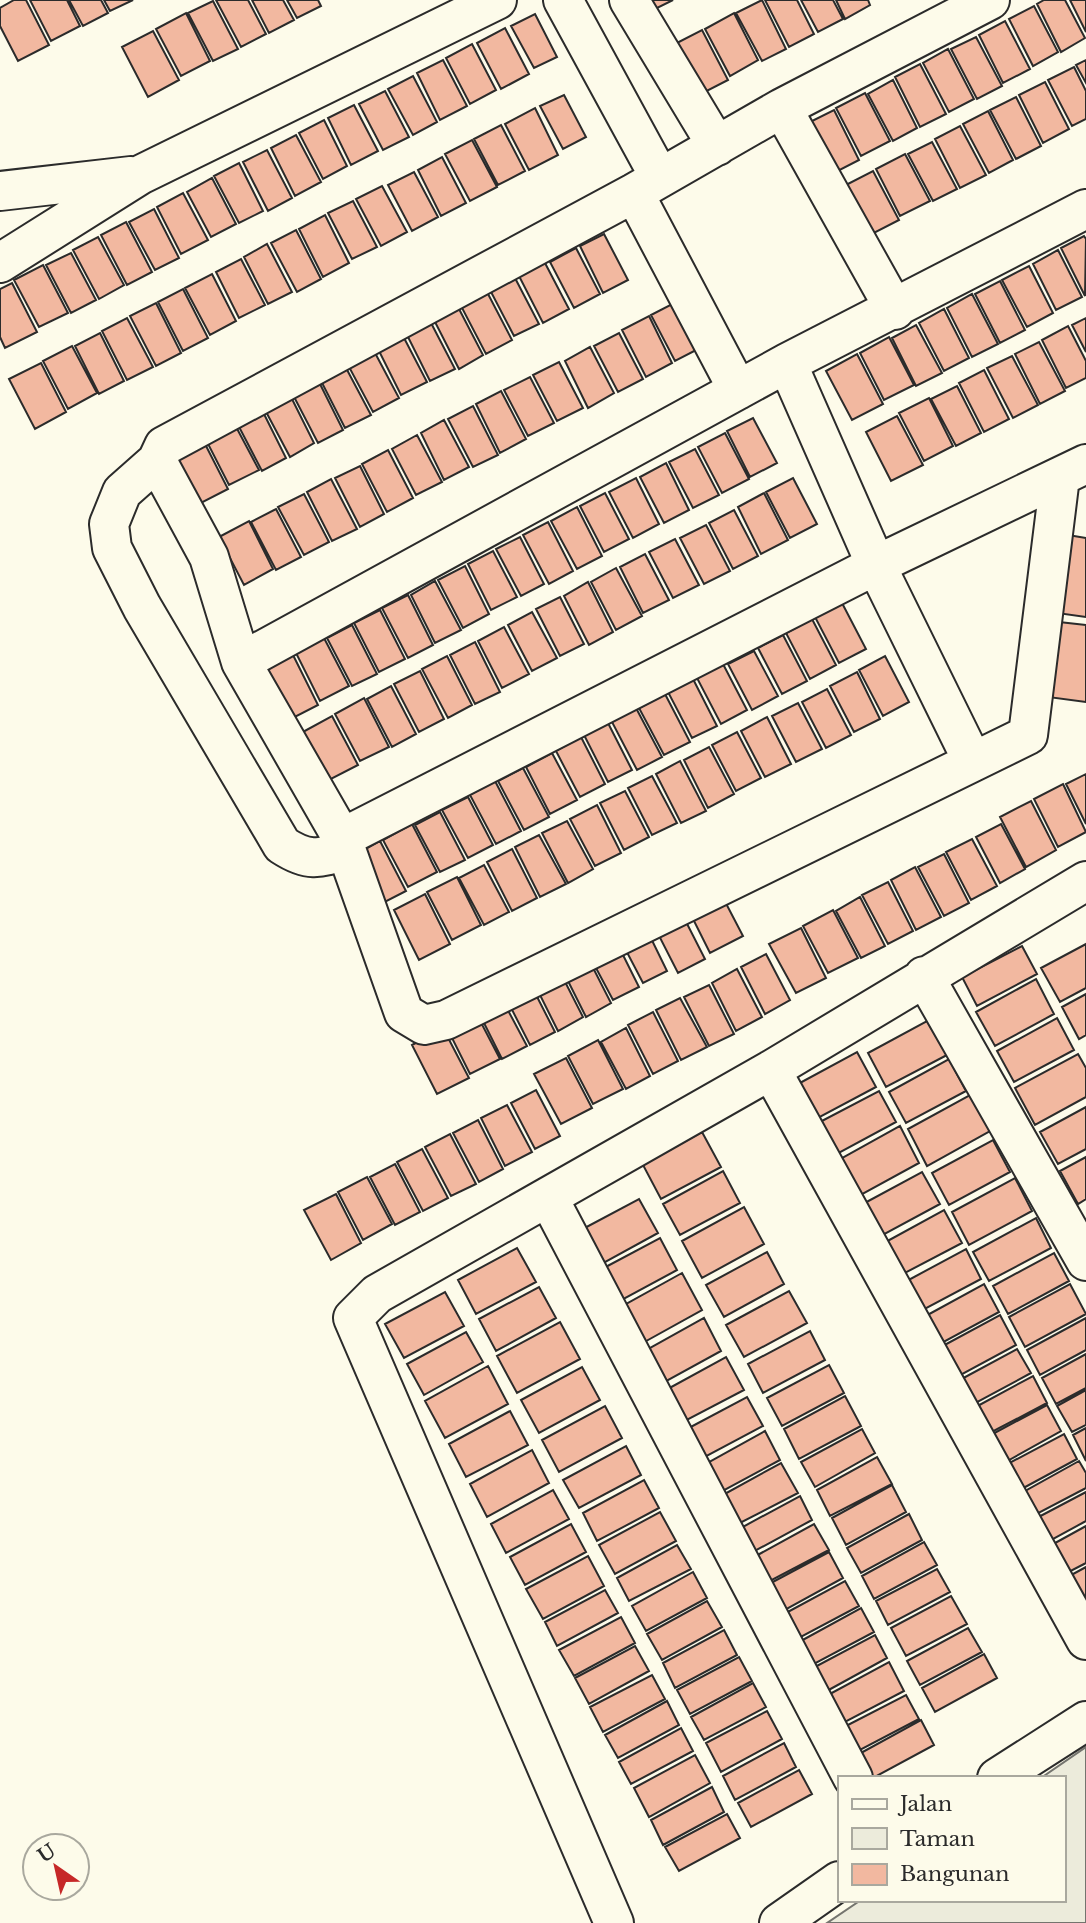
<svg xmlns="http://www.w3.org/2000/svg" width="1086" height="1923" font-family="'Libre Baskerville',serif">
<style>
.green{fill:#ecebdb;stroke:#74746e;stroke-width:2}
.building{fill:#f2b8a0;stroke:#2b2b2b;stroke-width:2}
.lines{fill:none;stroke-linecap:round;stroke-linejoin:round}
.street-casing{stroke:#2b2b2b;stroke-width:42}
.street{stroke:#fdfbea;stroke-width:38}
</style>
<rect width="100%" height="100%" fill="#fdfbea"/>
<!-- green -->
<path class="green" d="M1086,1747V1923H827L861,1900H1063V1778H1041Z"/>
<!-- building -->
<path class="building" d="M14,0H26L49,45L18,61L0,26V8Z
M30,0H67L80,26L51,41Z
M69,0H101L108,13L83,26Z
M104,0H133L110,11Z
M216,0H248L266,34L241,47Z
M252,0H283L294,20L269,33Z
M287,0H318L321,6L297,18Z
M640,0H673L647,13Z
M762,0L786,49L762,61L736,13Z
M765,0H797L814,34L789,47Z
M801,0H833L843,19L818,32Z
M836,0H868L870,5L845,19Z
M1044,0H1065L1085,38L1061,52L1037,4Z
M1070,0H1086V32Z
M213,1L238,49L213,61L188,13Z
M1034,6L1058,52L1033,66L1009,19Z
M186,13L210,61L181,76L156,29Z
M734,13L758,60L730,76L705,29Z
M535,14L557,57L534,68L511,26Z
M1005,21L1030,69L1003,83L979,35Z
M505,28L529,74L501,89L477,43Z
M702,30L728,80L697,96L671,46Z
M153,31L179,80L148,97L122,47Z
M976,37L1002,86L977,99L951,49Z
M472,44L496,90L470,104L446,58Z
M948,49L974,99L949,112L923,63Z
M443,60L467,106L440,120L417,73Z
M1086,60V83L1076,65Z
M920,64L946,114L920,127L895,77Z
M1074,67L1086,91V119L1072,126L1048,80Z
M413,76L437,122L413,135L388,89Z
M893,80L917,128L893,141L868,94Z
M1045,82L1069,129L1043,143L1019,95Z
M385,91L409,137L383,150L359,104Z
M865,93L890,141L861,156L836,108Z
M564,95L586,137L563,149L540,106Z
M1016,97L1041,146L1016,159L990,110Z
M354,105L378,151L351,165L328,118Z
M535,108L558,155L529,170L505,124Z
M834,110L859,160L828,176L802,126Z
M988,111L1013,160L989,173L963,124Z
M324,120L347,166L323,179L299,133Z
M501,125L525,171L498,185L474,139Z
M960,126L986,175L960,188L935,139Z
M296,135L321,182L295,196L271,148Z
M472,140L497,187L470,201L445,154Z
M932,142L957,189L933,201L908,154Z
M267,150L292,198L268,211L243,162Z
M905,154L930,201L900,216L876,169Z
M442,157L466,203L441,216L418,170Z
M239,163L263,211L239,223L214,176Z
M873,171L899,220L868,236L842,187Z
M414,172L438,217L412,231L388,185Z
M212,178L236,224L211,237L187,192Z
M382,186L407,232L381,246L356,199Z
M183,193L208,240L181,254L157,207Z
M353,201L377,247L352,259L328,213Z
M154,209L179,258L155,270L129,222Z
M325,215L349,263L323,277L299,229Z
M126,222L152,272L127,285L101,235Z
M296,230L321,279L297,292L271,243Z
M604,234L628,280L603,293L580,246Z
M1084,236L1086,239L1085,296L1061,248Z
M98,237L124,285L99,299L73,250Z
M267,244L292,292L268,304L244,257Z
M576,248L600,294L574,308L550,262Z
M1058,250L1082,297L1056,310L1033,264Z
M71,253L96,300L71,313L46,265Z
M241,259L265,305L239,318L216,272Z
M545,263L569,309L543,323L519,276Z
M43,265L68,313L39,327L14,280Z
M1029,266L1053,313L1027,327L1002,280Z
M212,274L236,321L210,335L185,288Z
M515,278L539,324L514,336L490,290Z
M1000,281L1025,330L1000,343L975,294Z
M12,283L37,332L5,348L0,337V289Z
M183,289L208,338L183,351L158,302Z
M487,292L512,340L486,354L461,306Z
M972,294L998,344L972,357L947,308Z
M678,301L702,347L675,361L651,315Z
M156,303L181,353L156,366L130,316Z
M458,307L483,355L459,369L434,320Z
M944,309L969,358L944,371L919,323Z
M649,316L672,363L646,377L622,330Z
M127,318L153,367L127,380L102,331Z
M1086,318V352L1072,325Z
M430,321L455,369L430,381L406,333Z
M916,325L942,373L916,386L892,338Z
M1068,326L1086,361V378L1066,388L1042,340Z
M100,333L124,381L99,394L75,346Z
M619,333L643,379L618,392L594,346Z
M403,336L427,382L401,395L378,349Z
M889,337L914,385L884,400L860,353Z
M1039,342L1065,391L1040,404L1015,354Z
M72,346L97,393L68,409L43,361Z
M590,347L614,393L588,408L565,361Z
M374,351L399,398L373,412L348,365Z
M857,354L883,404L852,420L826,371Z
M1012,356L1038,405L1013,418L987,368Z
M559,362L583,408L557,421L533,375Z
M41,363L66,412L35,429L9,379Z
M345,366L371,415L345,428L320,379Z
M984,370L1009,419L984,432L959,383Z
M530,377L554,423L528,436L504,390Z
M318,380L343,430L318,443L292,393Z
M957,386L981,433L956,446L931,399Z
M501,391L526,439L500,453L476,404Z
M290,395L314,443L290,457L264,408Z
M929,398L953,446L924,461L899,413Z
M473,406L498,455L473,467L448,419Z
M262,410L286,458L262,471L237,423Z
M897,416L923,465L891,481L866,432Z
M753,418L777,463L750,477L727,431Z
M444,420L469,467L444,480L421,433Z
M234,423L259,470L229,485L205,438Z
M725,433L749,479L722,493L698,447Z
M417,435L442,482L416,495L392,449Z
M203,440L228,489L197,505L172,456Z
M695,449L719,495L693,508L669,462Z
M388,450L413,498L387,512L362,464Z
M666,463L689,510L664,523L640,477Z
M360,466L384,514L360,527L335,478Z
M636,478L659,524L633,538L609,492Z
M793,478L817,524L790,538L766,492Z
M331,479L357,529L332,541L307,492Z
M605,493L629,539L604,552L580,506Z
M764,493L788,540L761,554L738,507Z
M304,494L329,542L304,555L278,507Z
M577,507L602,556L577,569L551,521Z
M276,509L301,557L276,570L251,522Z
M734,510L758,556L733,569L709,523Z
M249,521L273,569L244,585L219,537Z
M548,522L573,571L549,584L523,535Z
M706,525L730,571L704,584L680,538Z
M1068,535L1086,538V617L1057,613Z
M520,537L544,584L521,596L496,549Z
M675,539L699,585L673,598L649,552Z
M493,551L517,597L491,610L468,564Z
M645,554L669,600L643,613L620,567Z
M465,566L489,614L463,628L438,580Z
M616,568L642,616L616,630L591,582Z
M435,581L461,630L435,643L411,595Z
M588,582L613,632L589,645L564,596Z
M408,595L433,645L408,658L382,608Z
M560,597L584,644L560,656L536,609Z
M842,603L866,649L839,663L815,617Z
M380,610L405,659L379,672L354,623Z
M532,612L557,658L532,671L508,625Z
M812,619L836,665L810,679L786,633Z
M1059,622L1086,625V702L1048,697Z
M352,625L377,674L352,686L327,638Z
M504,627L529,674L502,688L478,641Z
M783,635L807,681L782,694L758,648Z
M324,638L349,686L320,701L296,653Z
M475,642L500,692L475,704L450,655Z
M754,651L778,696L752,710L728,664Z
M293,655L318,705L287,721L262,671Z
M447,656L472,705L448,718L422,669Z
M885,656L909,702L883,716L859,670Z
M723,664L747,710L721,724L697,678Z
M420,671L444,719L419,732L394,684Z
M857,672L880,719L854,732L830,686Z
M693,679L717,726L692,738L668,692Z
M391,686L416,734L392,747L367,699Z
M827,689L851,735L826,748L802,702Z
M665,694L690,742L664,755L639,708Z
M364,698L389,747L360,761L335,714Z
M798,703L822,749L796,762L772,716Z
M636,708L662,757L637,770L612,722Z
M332,716L358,765L327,781L301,733Z
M767,717L791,764L765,777L741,731Z
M608,723L632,770L608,782L584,735Z
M737,732L761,778L736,791L712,745Z
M581,737L605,784L580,797L556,751Z
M709,747L734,794L708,808L684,760Z
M552,753L577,800L550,814L526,767Z
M680,761L706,811L681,823L656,774Z
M523,768L549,817L524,830L498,781Z
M1086,774V824L1066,784Z
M652,776L677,823L652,835L628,788Z
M495,781L521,831L496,844L470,795Z
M1063,784L1086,832L1058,847L1034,799Z
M625,791L649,837L624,850L600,803Z
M468,797L493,845L468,858L442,810Z
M1031,801L1056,850L1026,867L1000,817Z
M597,805L621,853L595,866L570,819Z
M440,812L465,860L440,872L415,825Z
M567,821L593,869L568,883L542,833Z
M412,824L437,872L408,887L383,840Z
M1001,824L1025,869L1000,883L976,837Z
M539,835L566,884L540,897L515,847Z
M972,839L997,886L971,900L946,852Z
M380,841L406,891L375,907L350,858Z
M512,849L537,898L512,911L487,862Z
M944,854L969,903L944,916L918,867Z
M484,865L509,912L484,925L459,878Z
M915,867L941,917L916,930L891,880Z
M457,877L481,925L452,940L427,892Z
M888,882L913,931L888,944L862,895Z
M719,890L743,936L710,953L687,907Z
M425,894L450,944L419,960L394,910Z
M860,897L885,946L861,958L836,911Z
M680,910L705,959L678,973L653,924Z
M833,910L858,958L828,973L803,926Z
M644,924L667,971L643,983L619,937Z
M801,928L826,978L796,993L769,944Z
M615,939L639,987L613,1000L588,953Z
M1086,944V988L1060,1002L1041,968Z
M1022,946L1037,974L977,1006L962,977Z
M586,954L611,1003L586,1017L561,967Z
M766,954L790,1000L765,1014L741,967Z
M558,968L583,1017L558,1031L533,981Z
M737,969L762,1017L736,1031L712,983Z
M1036,979L1054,1014L995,1046L976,1012Z
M530,983L555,1032L530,1045L505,996Z
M709,985L734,1034L709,1046L684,997Z
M1086,994V1035L1079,1039L1062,1007Z
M680,998L707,1047L681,1060L656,1010Z
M502,999L527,1046L502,1059L478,1011Z
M475,1011L500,1059L470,1074L446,1026Z
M653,1012L678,1061L653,1074L628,1025Z
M1057,1018L1074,1050L1014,1082L997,1051Z
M927,1021L947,1055L886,1087L868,1053Z
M443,1028L469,1078L437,1094L412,1045Z
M626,1028L650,1076L626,1089L601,1042Z
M598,1040L623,1089L593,1104L568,1056Z
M857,1052L876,1087L816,1119L798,1084Z
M1078,1054L1086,1068V1097L1035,1125L1015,1088Z
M566,1058L592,1108L561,1124L534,1074Z
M949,1059L966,1091L906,1123L889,1092Z
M536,1090L560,1136L535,1149L511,1103Z
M879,1091L896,1122L835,1155L818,1123Z
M970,1095L990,1131L927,1166L908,1129Z
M507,1105L532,1152L505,1166L481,1118Z
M1086,1107V1149L1058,1164L1040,1132Z
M478,1120L503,1169L479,1182L453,1133Z
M900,1126L919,1163L857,1197L837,1161Z
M702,1132L721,1167L661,1199L643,1165Z
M450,1134L476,1184L451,1196L425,1147Z
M993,1140L1010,1172L949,1205L932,1173Z
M422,1149L448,1198L423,1211L397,1162Z
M1086,1157V1199L1078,1204L1060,1171Z
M395,1164L420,1212L395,1225L370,1177Z
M723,1171L740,1203L680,1235L663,1204Z
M922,1172L940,1204L879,1237L861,1205Z
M367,1177L392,1224L363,1240L338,1192Z
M1015,1178L1032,1211L969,1245L952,1212Z
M336,1194L361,1243L331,1260L304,1210Z
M639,1199L658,1233L598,1266L579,1231Z
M744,1207L764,1244L702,1278L682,1241Z
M944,1210L962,1243L899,1276L882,1244Z
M1036,1218L1051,1248L989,1281L973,1252Z
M660,1238L677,1270L618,1302L600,1270Z
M517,1248L536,1282L476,1314L458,1280Z
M966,1249L981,1279L919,1312L903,1283Z
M767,1252L784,1284L724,1317L706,1285Z
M1054,1253L1069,1281L1008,1314L993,1286Z
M682,1273L702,1310L639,1345L619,1308Z
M984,1284L999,1312L938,1345L922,1318Z
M1070,1284L1086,1314L1025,1347L1009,1317Z
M539,1287L556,1318L496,1351L479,1319Z
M789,1291L807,1323L744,1357L726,1325Z
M445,1292L464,1326L404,1358L385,1324Z
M1000,1315L1016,1345L955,1378L939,1348Z
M704,1318L721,1351L661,1384L643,1352Z
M1086,1318V1350L1040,1375L1027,1350Z
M560,1322L580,1359L517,1393L497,1356Z
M810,1331L825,1360L763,1393L748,1364Z
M466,1332L483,1362L424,1395L407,1364Z
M1017,1349L1031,1373L970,1406L956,1382Z
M1086,1354V1388L1056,1404L1042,1378Z
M726,1357L744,1390L681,1423L664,1391Z
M829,1365L844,1393L782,1426L767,1398Z
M488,1366L508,1404L445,1438L425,1401Z
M582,1367L600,1400L539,1433L521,1400Z
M1033,1376L1047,1403L986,1435L972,1409Z
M1086,1390V1425L1072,1432L1057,1406Z
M845,1396L861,1426L799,1459L784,1429Z
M747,1397L763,1426L701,1459L685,1430Z
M1047,1405L1061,1431L1002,1464L987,1437Z
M605,1406L622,1438L559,1472L542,1440Z
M510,1411L528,1445L466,1477L449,1444Z
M1086,1428V1461L1073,1435Z
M862,1429L875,1453L815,1487L801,1462Z
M765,1431L780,1460L719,1493L704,1465Z
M1064,1434L1077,1459L1016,1492L1002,1467Z
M626,1446L641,1475L579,1508L563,1480Z
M532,1450L549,1483L487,1517L470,1484Z
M877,1457L892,1484L830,1516L817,1490Z
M1079,1461L1086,1473V1488L1029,1518L1018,1495Z
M781,1463L798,1493L736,1525L721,1496Z
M644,1480L659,1508L597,1541L583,1513Z
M892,1485L906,1512L846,1545L832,1518Z
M553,1490L569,1519L506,1553L491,1524Z
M1086,1492V1521L1044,1544L1031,1521Z
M800,1496L812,1520L751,1553L739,1529Z
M660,1512L676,1541L615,1574L599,1545Z
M909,1514L922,1540L861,1573L847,1548Z
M571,1524L586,1552L525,1585L510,1557Z
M814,1524L829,1550L768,1582L754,1557Z
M1086,1526V1563L1061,1576L1046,1548Z
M924,1542L937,1565L874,1599L862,1576Z
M677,1545L691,1569L629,1601L617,1578Z
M829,1552L843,1578L783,1611L769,1584Z
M588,1556L604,1586L543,1619L526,1589Z
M1086,1567V1599L1075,1604L1062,1580Z
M937,1569L950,1592L888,1625L876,1601Z
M693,1572L707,1598L646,1631L632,1606Z
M845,1581L859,1606L797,1639L784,1614Z
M605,1590L618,1613L557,1646L545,1622Z
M951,1596L967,1624L906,1656L891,1628Z
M707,1601L722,1627L662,1660L647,1634Z
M861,1608L874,1632L812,1665L799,1642Z
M621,1617L635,1643L574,1676L559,1650Z
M968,1628L982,1652L920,1685L907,1661Z
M724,1630L737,1655L675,1688L663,1663Z
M875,1635L887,1658L825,1692L813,1668Z
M635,1646L649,1671L589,1704L575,1678Z
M984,1654L997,1678L935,1712L922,1688Z
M739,1657L752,1681L690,1714L677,1690Z
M889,1662L904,1691L843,1723L828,1695Z
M652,1675L665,1699L603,1732L590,1707Z
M753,1683L766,1707L704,1740L691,1717Z
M906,1695L919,1719L858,1751L844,1727Z
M667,1701L679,1725L618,1758L605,1735Z
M767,1711L782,1739L721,1772L706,1743Z
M921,1720L934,1745L873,1778L859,1754Z
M681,1728L693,1751L631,1784L619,1762Z
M784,1743L796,1767L735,1800L723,1776Z
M695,1755L710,1783L649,1817L634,1788Z
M799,1770L812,1794L751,1827L738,1803Z
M712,1787L724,1812L663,1845L651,1820Z
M727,1814L740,1838L679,1871L665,1847Z"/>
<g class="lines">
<!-- street casing -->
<g class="street-casing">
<path id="street" d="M563,0L660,178
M629,0L717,146
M990,0L782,108L634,193L164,446L157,461L209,557L241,662L787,363L1086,209
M782,108L895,310
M0,191L131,176
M634,193L738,390
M0,263L140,175L497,0
M787,363L876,565L973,762
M157,461L122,492L109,524L112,548L142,607L282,845C308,862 318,859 346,850
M241,662L342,838L404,1013L424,1025L446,1020L1028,735L1060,477
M342,838L876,565L1086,464
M924,976L1086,1261
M771,1070L1086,1640
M549,1199L853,1778
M997,1778L1086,1721
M614,1923L353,1318L377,1294L771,1070L1086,881
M779,1923L839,1881"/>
</g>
<!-- street -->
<use href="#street" class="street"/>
</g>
<!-- legend -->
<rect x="838" y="1776" width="228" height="126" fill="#fdfbea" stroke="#a9a89e" stroke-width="2"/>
<rect x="852" y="1799" width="35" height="10" fill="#fdfbea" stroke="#a9a89e" stroke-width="2"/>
<text x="900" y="1811" font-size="21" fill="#2b2b2b">Jalan</text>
<rect x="852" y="1828" width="35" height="21" fill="#ecebdb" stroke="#a9a89e" stroke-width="2"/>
<text x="900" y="1846" font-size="21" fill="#2b2b2b">Taman</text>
<rect x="852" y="1864" width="35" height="21" fill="#f2b8a0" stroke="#a9a89e" stroke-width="2"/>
<text x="900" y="1881" font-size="21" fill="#2b2b2b">Bangunan</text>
<!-- north arrow -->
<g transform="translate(56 1867) rotate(326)"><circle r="33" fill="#fdfbea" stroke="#a9a89e" stroke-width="2"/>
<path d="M0-5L12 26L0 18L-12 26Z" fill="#c62828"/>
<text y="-10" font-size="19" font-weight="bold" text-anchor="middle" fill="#2b2b2b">U</text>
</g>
</svg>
